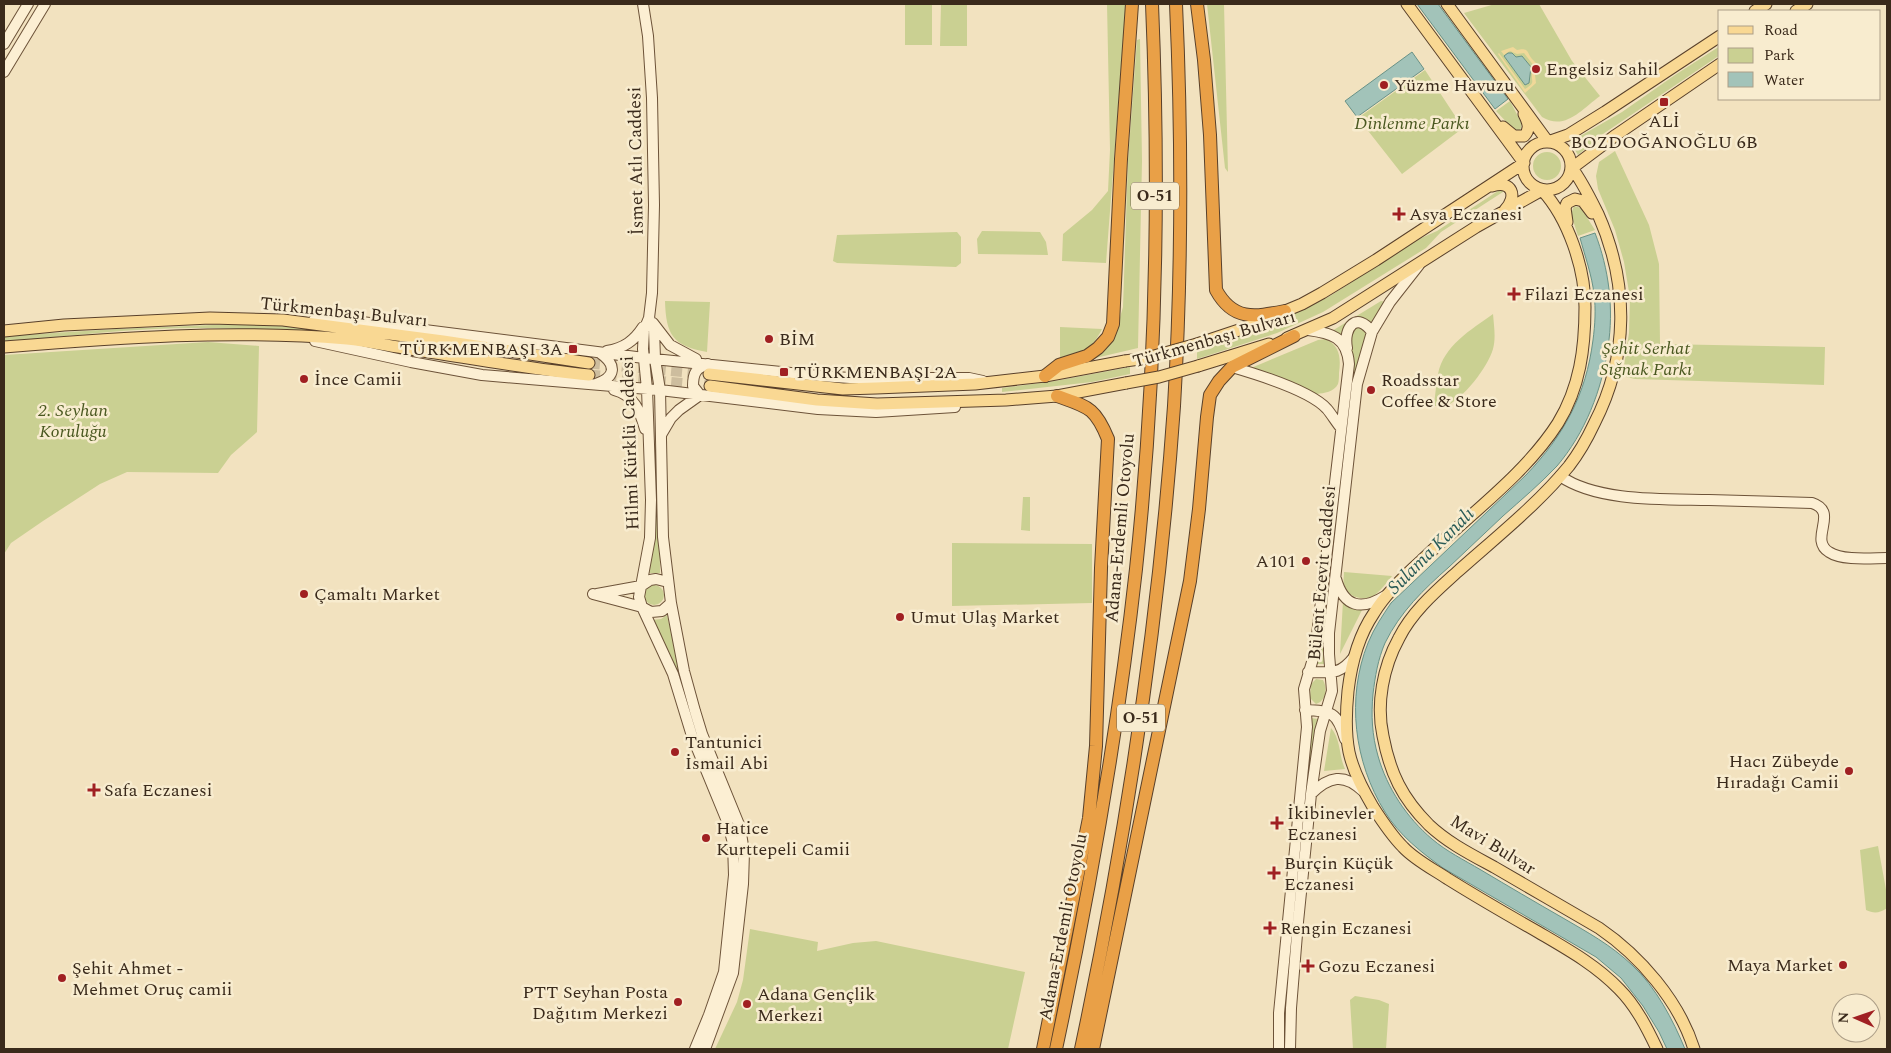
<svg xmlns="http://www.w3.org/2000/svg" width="1891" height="1053" font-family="Spectral,serif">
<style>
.green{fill:#cad092}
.sand{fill:#f0d899}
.water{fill:#a2c3b9;stroke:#699287}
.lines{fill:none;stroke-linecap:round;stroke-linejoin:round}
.primary-tunnel{stroke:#cdbd9e;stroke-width:11;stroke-dasharray:11 5.5;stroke-linecap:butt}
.secondary-casing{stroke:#6d5339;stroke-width:12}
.primary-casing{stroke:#59402a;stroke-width:13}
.highway-casing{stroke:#59402a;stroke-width:14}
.secondary{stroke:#fcefd3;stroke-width:10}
.primary{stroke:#f9d893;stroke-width:11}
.highway{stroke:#e9a047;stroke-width:12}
.primary-bridge-casing{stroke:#59402a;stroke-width:13;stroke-linecap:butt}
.primary-bridge{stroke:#f9d893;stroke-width:11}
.poi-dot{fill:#a02022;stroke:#f8eccf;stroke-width:2}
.labels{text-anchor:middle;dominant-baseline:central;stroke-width:5;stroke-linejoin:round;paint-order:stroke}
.shield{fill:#f8eccf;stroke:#736451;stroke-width:1}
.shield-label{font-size:16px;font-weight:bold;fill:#3a2a1b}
.poi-label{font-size:18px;fill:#3a2a1b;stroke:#f8eccf;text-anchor:start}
.park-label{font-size:18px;font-style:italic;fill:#4a5820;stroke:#f8eccf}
.street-label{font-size:18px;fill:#3a2a1b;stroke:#f8eccf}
.water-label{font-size:19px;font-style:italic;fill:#295b57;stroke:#f8eccf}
</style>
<rect width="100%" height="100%" fill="#f2e2bf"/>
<!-- green -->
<path class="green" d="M905,4H932V45H905Z
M941,4H967V46H940Z
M1107,4H1126L1106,263L1062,261L1063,234L1092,210L1108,191L1110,150Z
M1207,4H1224L1228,172L1225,168Z
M1495,4H1539L1572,61L1600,96C1581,110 1565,131 1542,117L1464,13Z
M1140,39L1142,161L1138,348L1091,359L1116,331L1123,307L1128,160L1137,40Z
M1720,46V55L1603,134L1578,155L1570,142L1622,112L1675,75Z
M1425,70L1463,128L1402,174L1358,118Z
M1510,101L1522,124L1520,131L1514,130L1496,111Z
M1615,151L1649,225L1659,264L1660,344L1825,347L1824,385L1635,379L1626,377L1623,372L1629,333L1630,298L1624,262L1615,230L1598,189L1596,176L1599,162Z
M1533 166a14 14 0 1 1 28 0a14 14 0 1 1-28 0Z
M1504,187L1506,190L1441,232L1426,248L1323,312L1277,333L1197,359V350L1272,324L1330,296L1419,239L1437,231Z
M1574,206L1581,208L1595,230L1578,236L1571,214Z
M982,231L1040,232L1046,242L1048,255L978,254L977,239Z
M957,232L961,237V263L956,267L837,263L833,261L837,235Z
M665,301L710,302L707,352C673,346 666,335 665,301Z
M1381,301L1386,302L1372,327L1346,324L1343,329L1342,337L1332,331Z
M1493,314C1494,326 1496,338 1493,349C1488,367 1463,399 1446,406C1442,407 1437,406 1434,406C1435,396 1436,385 1438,374C1444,345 1471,330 1493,314Z
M265,323L333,330L332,335C287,331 243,328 198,328C133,328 68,336 4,342V337L6,336L116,329Z
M1357,324L1367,332L1325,628L1324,664H1317L1350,382L1352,352L1348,339Z
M1060,327L1102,329C1091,351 1082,353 1060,361Z
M1326,339C1340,346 1341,358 1339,373C1339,376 1339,381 1338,384C1334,392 1324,393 1317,394L1251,368L1318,340Z
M208,342L259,346L257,432L231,455L218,473L127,472L100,484L43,521L11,543L4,554V355Z
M1130,367V374L1092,382L1002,392V388L1055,381Z
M656,437H659L660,573H649L654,523Z
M1023,497H1030V531L1021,530Z
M952,543L1092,544V603L952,606Z
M1344,572L1392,576C1387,582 1380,592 1373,596C1362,602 1346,596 1344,584C1343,581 1344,576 1344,572Z
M644 595a10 10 0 1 1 20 0a10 10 0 1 1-20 0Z
M1343,601L1363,608L1340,654Z
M667,615L685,690L737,830L741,860L716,1008L737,844L735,831L696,733L671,656L652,620L661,619Z
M1316,679L1323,680C1328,689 1326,701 1316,704L1310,698L1311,684Z
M1311,718L1318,719L1286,1049H1283V1020Z
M1331,728C1341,739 1339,757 1345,769L1324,771Z
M1878,846L1887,895V908C1880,913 1874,914 1866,910L1860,850Z
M750,929L818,942L817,951L853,943L876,941L1025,972L1008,1049H715L737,1002L743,980Z
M1355,996L1379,1000L1389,1004L1386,1049H1353L1350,1000Z"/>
<!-- sand -->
<path class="sand" d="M1513,47L1517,50C1529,47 1527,53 1532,59C1534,61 1536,63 1538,65L1535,75L1536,83L1525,93L1498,54L1499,53L1525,89C1536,82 1531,83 1532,73C1532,70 1534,68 1534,66L1524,53L1517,54L1510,51L1504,55L1501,51Z"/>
<!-- water -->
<path class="water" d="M1417,4H1438L1508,99L1495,109Z
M1412,52L1424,69L1357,117L1345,101Z
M1508,53H1512L1516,57L1522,56L1531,67L1529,83L1525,85L1504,56Z
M1595,233C1609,269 1614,309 1608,347C1602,390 1585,433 1557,466C1540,484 1521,500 1503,516C1485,533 1467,550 1449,567C1424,589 1400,612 1385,643C1378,659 1375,677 1373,694C1371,715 1372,735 1378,756C1387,788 1407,818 1432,839C1446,851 1464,860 1481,870C1508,886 1535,902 1563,918C1587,932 1611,945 1632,965C1656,987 1673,1020 1685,1049H1667L1659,1032L1643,1006L1621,978L1596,957L1443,868C1422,853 1399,835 1385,812C1354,762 1346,698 1368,643C1374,628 1383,615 1391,603L1526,475C1564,435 1586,395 1593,340C1595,325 1596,309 1594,294C1592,276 1585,256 1580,238Z"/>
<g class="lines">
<!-- primary-tunnel -->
<path class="primary-tunnel" d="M589,363L709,374
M589,375L710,386"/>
<!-- secondary casing -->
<g class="secondary-casing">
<path id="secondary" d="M643,4L648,36L652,98L654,205L652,293L649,318L644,330L643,349L647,389L651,500L650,538L639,597L642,607L673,674L692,736L727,821L733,843L734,875L724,972L709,1015L695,1049
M4,44L28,4
M4,72L45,4
M649,318L654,329L655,359L660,390L663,537L671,603L684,671L695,711L702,734L740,827L744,852L743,884L733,973L705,1049
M314,320H346L644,358L820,376L850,378H969L983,381
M653,323L670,345L696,359
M315,341L411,362L482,375L660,390L818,409L876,412L955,407
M1347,348C1343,327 1357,311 1372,332
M607,351C624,348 634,341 643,327
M1232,367C1256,374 1311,391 1327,409C1332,415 1336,422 1341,428
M596,384C616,377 617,365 600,353
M614,390C634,395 640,411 645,429
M700,395L693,386C693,373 696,368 708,364
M661,435L671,418L679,410L700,395
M1560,476C1597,502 1664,499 1709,500C1743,501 1777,502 1812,503C1840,512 1808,539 1829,552C1842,561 1872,558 1887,558
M1336,579C1344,607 1361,611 1385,596
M593,594L642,607L651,612L662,611L671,603
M597,594L641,586L650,580L656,579L668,582
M1308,672C1331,672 1339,676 1354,657
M1305,710C1332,711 1337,712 1345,739
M1311,794C1329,776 1344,773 1363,791
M1279,1049V1013L1307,727L1304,689L1315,652L1349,364C1347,337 1331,333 1308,330
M1290,1049L1291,1008L1298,922L1311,794L1320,731L1332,691L1329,654V633L1357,384L1372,332L1390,302L1419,265"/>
</g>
<!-- primary casing -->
<g class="primary-casing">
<path id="primary" d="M1407,4L1524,163
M1447,4L1548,142
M1755,11L1766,4
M1796,11L1807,4
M1503,127L1514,136H1524C1531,129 1528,122 1524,114
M1523 166a24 24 0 1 1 48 0a24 24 0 1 1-48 0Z
M1548,142L1568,135L1605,112L1720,36
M1572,168C1583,183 1590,198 1598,214C1629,284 1629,356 1594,424C1587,439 1579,453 1569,466C1537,505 1494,539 1456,573C1435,592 1412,612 1399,638C1383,667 1376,704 1383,736C1390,773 1402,798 1429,825C1448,843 1472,855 1494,867C1529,887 1564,908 1599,928C1640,956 1679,1001 1694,1049
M1572,168L1616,135L1720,64
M1492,186C1512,180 1518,196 1505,210
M1542,190C1568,218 1585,268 1585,307C1585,348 1580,387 1558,423C1525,475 1466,517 1422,560C1404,576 1386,593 1374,613C1359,635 1351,665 1348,691C1346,711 1345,732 1349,752C1353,771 1363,790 1373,807C1382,821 1391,835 1403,847C1415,860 1433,869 1448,879C1477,897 1508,915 1538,932C1567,949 1596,965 1619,989C1636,1006 1647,1028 1657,1049
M1567,222L1565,208L1567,203L1575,199L1583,201L1592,213
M4,331L64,325L210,318L283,320L443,341L589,363
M1287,338L1333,318L1476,227L1542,190
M1197,344L1242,329L1302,304L1322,293L1376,260L1524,163
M4,347C118,338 232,329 347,339C368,341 389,346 410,349C470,358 529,369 589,375
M1198,366L1269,344
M709,374L843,389L876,388L975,384L1045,376L1125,361
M710,386L817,400L877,404L1006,400L1057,396L1126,383"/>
</g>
<!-- highway casing -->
<g class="highway-casing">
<path id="highway" d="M1197,4L1204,60L1210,135L1216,290C1233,321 1254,317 1285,311
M1045,376L1059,365L1087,356L1098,348L1108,337L1113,324L1121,159L1132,4
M1043,1049L1089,818L1096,746L1101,568L1108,439C1095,407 1088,407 1057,396
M1056,1049C1090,890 1118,731 1136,569C1156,382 1160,192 1152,4
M1081,1049C1126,837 1159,622 1174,406C1182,272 1182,137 1176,4
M1093,1049L1190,581L1199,509L1207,417L1210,395L1219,381L1232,367L1294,336"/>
</g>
<!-- secondary -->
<use href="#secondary" class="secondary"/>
<!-- primary -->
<use href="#primary" class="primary"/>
<!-- highway -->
<use href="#highway" class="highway"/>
<!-- primary-bridge casing -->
<g class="primary-bridge-casing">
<path id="primary-bridge" d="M1125,361L1147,358L1197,344
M1126,383L1159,377L1198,366"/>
</g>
<!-- primary-bridge -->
<use href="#primary-bridge" class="primary-bridge"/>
</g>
<!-- markers -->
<g class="poi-dot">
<circle cx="1536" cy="69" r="5"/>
<circle cx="1384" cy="85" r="5"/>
<rect x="1659" y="97" width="10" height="10" rx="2.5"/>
<path d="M1396.5 206.5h5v5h5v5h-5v5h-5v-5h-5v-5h5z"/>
<path d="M1511.5 286.5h5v5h5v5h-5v5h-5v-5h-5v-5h5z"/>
<circle cx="769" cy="339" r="5"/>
<rect x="568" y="344" width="10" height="10" rx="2.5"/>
<rect x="779" y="367" width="10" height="10" rx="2.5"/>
<circle cx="304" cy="379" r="5"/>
<circle cx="1371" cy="390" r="5"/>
<circle cx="1306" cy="561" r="5"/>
<circle cx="304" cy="594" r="5"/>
<circle cx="900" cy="617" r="5"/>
<circle cx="675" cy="752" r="5"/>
<circle cx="1849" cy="771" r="5"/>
<path d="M91.5 782.5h5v5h5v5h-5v5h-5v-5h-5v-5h5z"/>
<path d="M1274.5 815.5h5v5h5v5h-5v5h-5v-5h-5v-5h5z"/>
<circle cx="706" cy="838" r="5"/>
<path d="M1271.5 865.5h5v5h5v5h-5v5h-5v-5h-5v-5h5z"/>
<path d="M1267.5 920.5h5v5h5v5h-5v5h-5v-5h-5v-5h5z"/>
<circle cx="1843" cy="965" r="5"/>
<path d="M1305.5 958.5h5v5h5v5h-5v5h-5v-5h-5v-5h5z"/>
<circle cx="62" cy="978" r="5"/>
<circle cx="678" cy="1002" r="5"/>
<circle cx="747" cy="1004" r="5"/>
</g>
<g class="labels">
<!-- shield labels -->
<g class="shield">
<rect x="1131" y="182.5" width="48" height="27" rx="4"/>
<rect x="1117" y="704.5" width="48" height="27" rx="4"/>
</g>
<g class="shield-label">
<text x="1155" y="196">O-51</text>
<text x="1141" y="718">O-51</text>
</g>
<!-- poi labels -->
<g class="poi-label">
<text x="1546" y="69">Engelsiz Sahil</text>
<text x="1394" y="85">Yüzme Havuzu</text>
<text x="1664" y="121" text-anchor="middle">ALİ<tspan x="1664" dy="21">BOZDOĞANOĞLU 6B</tspan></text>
<text x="1409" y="214">Asya Eczanesi</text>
<text x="1524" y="294">Filazi Eczanesi</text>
<text x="779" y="339">BİM</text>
<text x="563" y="349" text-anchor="end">TÜRKMENBAŞI 3A</text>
<text x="794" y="372">TÜRKMENBAŞI 2A</text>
<text x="314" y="379">İnce Camii</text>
<text x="1381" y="380">Roadsstar<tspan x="1381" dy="21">Coffee &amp; Store</tspan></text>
<text x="1296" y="561" text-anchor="end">A101</text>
<text x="314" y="594">Çamaltı Market</text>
<text x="910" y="617">Umut Ulaş Market</text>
<text x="685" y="742">Tantunici<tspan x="685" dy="21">İsmail Abi</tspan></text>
<text x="1839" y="761" text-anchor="end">Hacı Zübeyde<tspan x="1839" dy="21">Hıradağı Camii</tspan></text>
<text x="104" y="790">Safa Eczanesi</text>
<text x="1287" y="813">İkibinevler<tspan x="1287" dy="21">Eczanesi</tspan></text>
<text x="716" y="828">Hatice<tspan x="716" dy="21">Kurttepeli Camii</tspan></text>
<text x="1284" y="863">Burçin Küçük<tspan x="1284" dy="21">Eczanesi</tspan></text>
<text x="1280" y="928">Rengin Eczanesi</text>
<text x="1833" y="965" text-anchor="end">Maya Market</text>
<text x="1318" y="966">Gozu Eczanesi</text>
<text x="72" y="968">Şehit Ahmet -<tspan x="72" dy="21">Mehmet Oruç camii</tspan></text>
<text x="668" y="992" text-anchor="end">PTT Seyhan Posta<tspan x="668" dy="21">Dağıtım Merkezi</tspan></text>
<text x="757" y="994">Adana Gençlik<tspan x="757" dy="21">Merkezi</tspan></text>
</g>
<!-- park labels -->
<g class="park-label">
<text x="1412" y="123">Dinlenme Parkı</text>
<text x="1646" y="348">Şehit Serhat<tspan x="1646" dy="21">Sığnak Parkı</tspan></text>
<text x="73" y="410">2. Seyhan<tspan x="73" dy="21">Koruluğu</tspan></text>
</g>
<!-- street labels -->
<g class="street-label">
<text transform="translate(636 161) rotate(-91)">İsmet Atlı Caddesi</text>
<text transform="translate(344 312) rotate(6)">Türkmenbaşı Bulvarı</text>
<text transform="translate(1214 339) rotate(-16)">Türkmenbaşı Bulvarı</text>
<text transform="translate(630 443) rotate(-92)">Hilmi Kürklü Caddesi</text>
<text transform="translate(1120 528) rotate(-85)">Adana-Erdemli Otoyolu</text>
<text transform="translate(1322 573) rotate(-85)">Bülent Ecevit Caddesi</text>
<text transform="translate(1493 845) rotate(32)">Mavi Bulvar</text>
<text transform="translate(1063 927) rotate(-79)">Adana-Erdemli Otoyolu</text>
</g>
<!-- water labels -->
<g class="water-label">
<text transform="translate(1431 551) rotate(-45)">Sulama Kanalı</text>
</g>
</g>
<!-- border -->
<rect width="1891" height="1053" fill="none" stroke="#3a2a1b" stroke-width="10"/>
<!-- legend -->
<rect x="1718" y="10" width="162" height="90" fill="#f8eccf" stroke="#ac9e87"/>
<rect x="1728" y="26" width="25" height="8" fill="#f9d893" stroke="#ac9e87"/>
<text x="1764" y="35" font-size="15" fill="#3a2a1b">Road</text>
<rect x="1728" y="48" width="25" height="15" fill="#cad092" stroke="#ac9e87"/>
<text x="1764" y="60" font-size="15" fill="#3a2a1b">Park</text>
<rect x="1728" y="72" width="25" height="15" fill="#a2c3b9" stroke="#ac9e87"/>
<text x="1764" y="85" font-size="15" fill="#3a2a1b">Water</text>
<!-- north arrow -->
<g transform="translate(1856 1018) rotate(272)"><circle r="24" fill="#f8eccf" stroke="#ac9e87"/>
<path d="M0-4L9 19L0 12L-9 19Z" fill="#a02022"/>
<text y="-8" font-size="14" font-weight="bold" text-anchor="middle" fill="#3a2a1b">N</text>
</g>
</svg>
